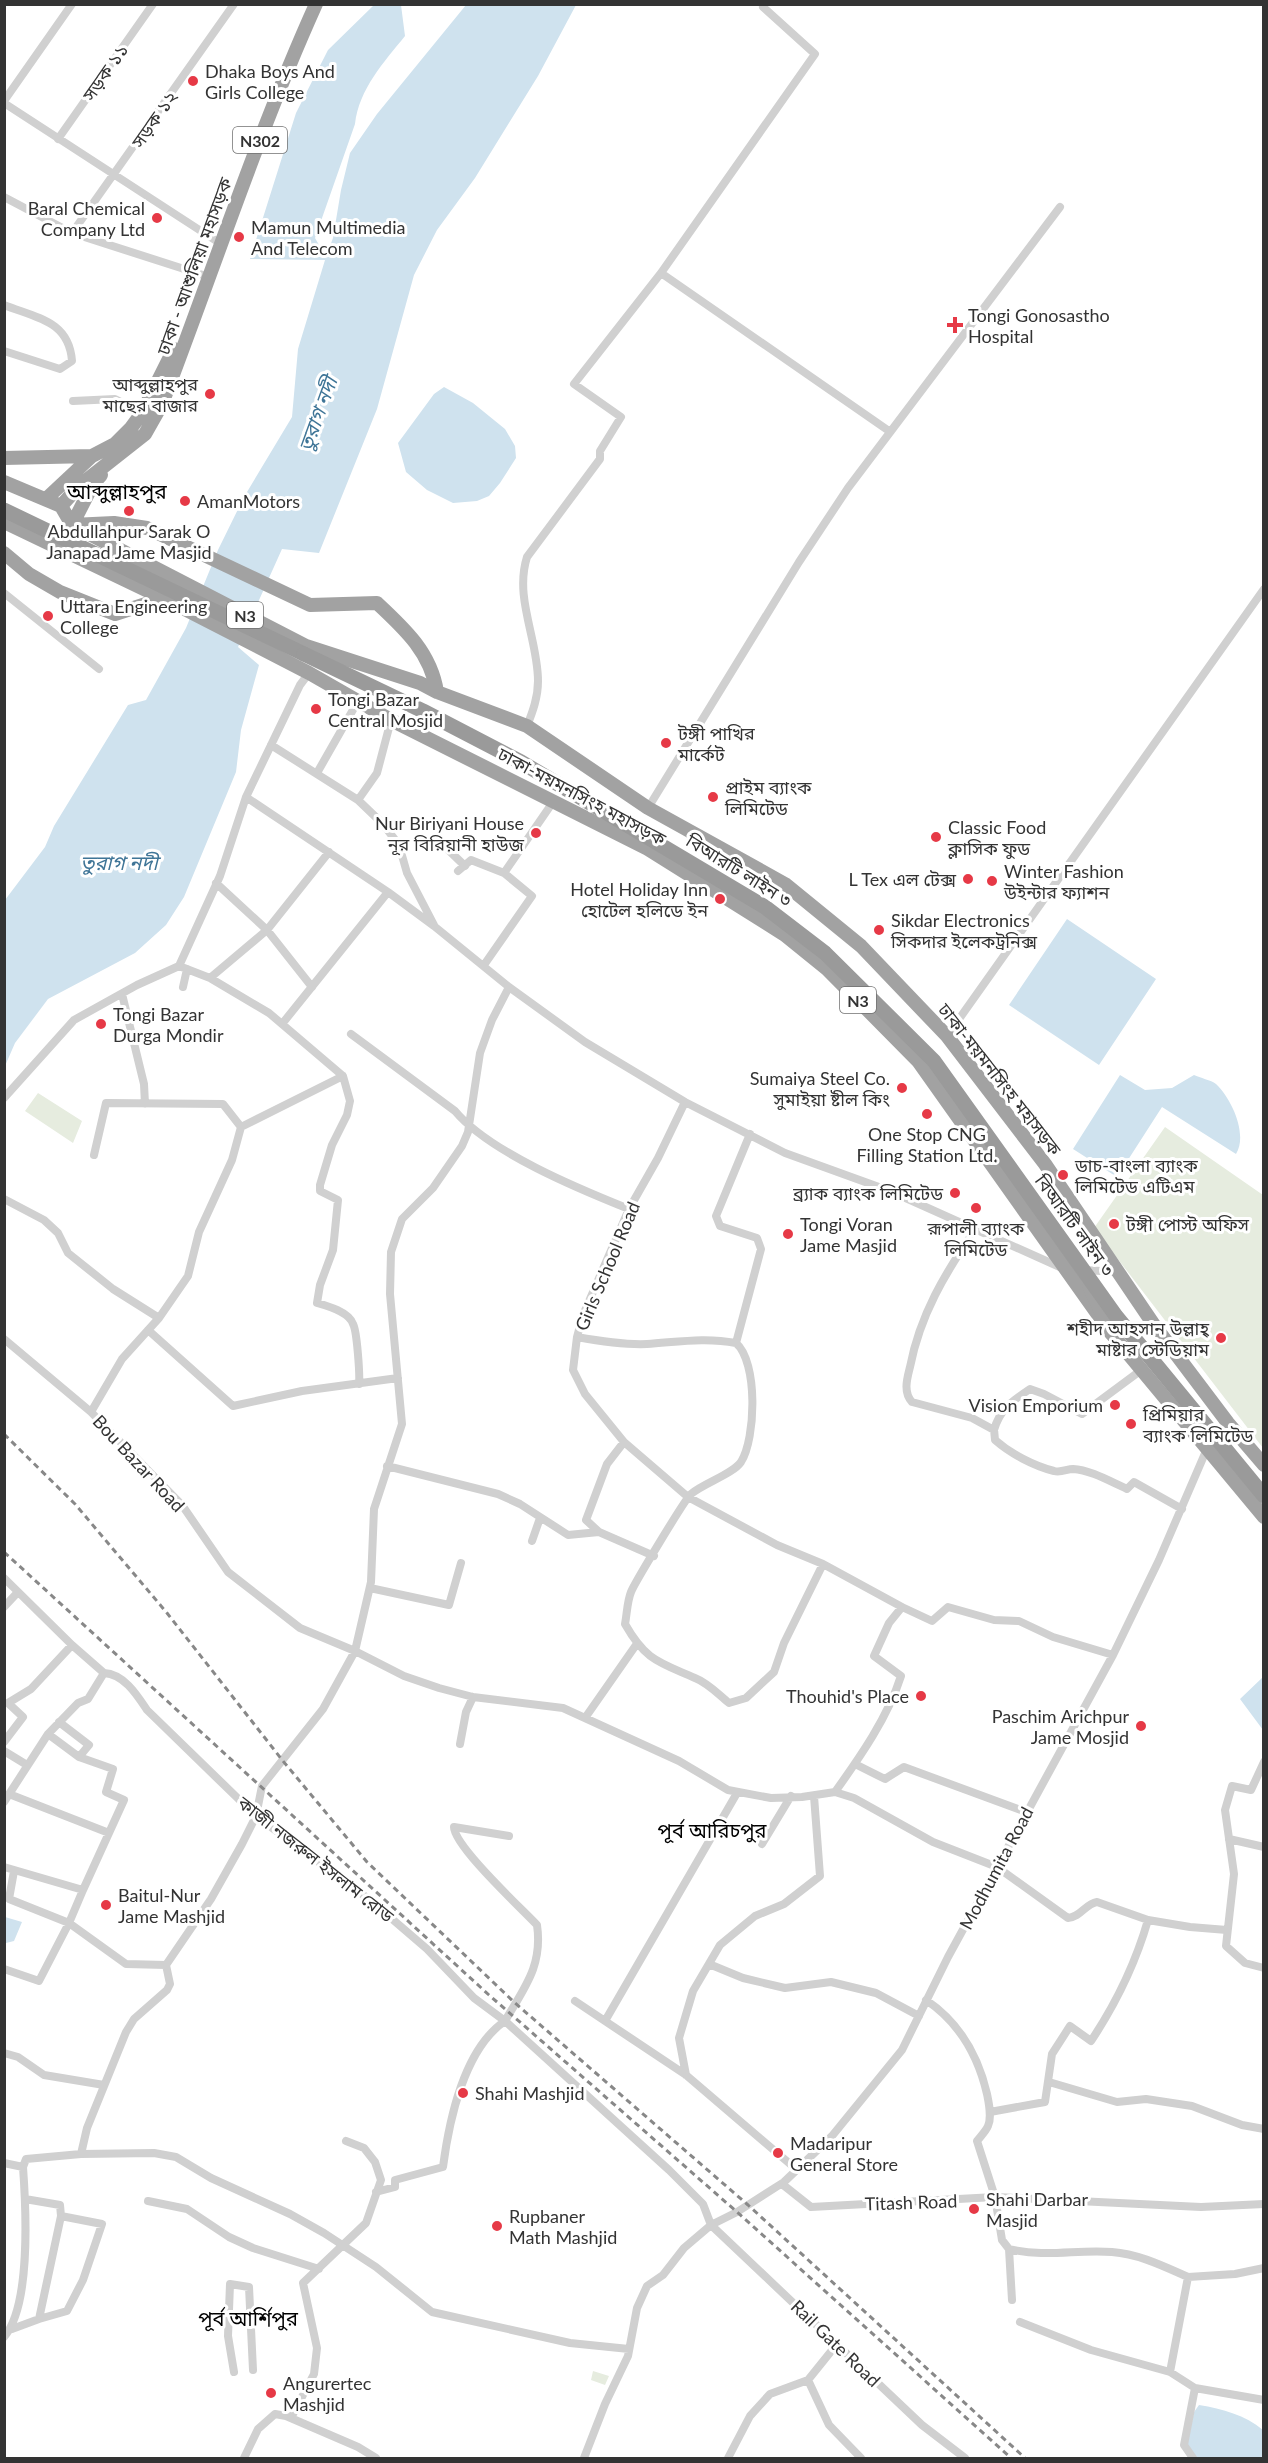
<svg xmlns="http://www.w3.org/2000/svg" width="1268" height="2463" font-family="Lato,'Noto Sans Bengali',sans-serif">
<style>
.green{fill:#e6ecdf}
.water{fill:#cfe2ee}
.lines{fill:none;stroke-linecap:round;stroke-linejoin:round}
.minor{stroke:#d0d0d0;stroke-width:8}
.trunk{stroke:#a2a2a2;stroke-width:14}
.motorway{stroke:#9a9a9a;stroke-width:15}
.rail{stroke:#888;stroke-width:3;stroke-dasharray:6 4.5;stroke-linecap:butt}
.trunk-bridge{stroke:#a2a2a2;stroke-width:14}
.motorway-bridge{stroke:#9a9a9a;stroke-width:15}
.poi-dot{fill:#e63946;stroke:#fff;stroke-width:2}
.labels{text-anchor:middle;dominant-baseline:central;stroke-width:6;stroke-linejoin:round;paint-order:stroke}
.shield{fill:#fff;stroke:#707070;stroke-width:1.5}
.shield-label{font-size:16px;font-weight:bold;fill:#333}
.poi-label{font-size:18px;fill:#333;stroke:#fff;text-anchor:start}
.street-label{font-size:18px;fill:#333;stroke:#fff}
.water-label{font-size:20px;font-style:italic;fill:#3f7597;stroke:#fff}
.neighbourhood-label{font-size:20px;fill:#000;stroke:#fff}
.quarter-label{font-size:21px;fill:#000;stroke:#fff}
</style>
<rect width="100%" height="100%" fill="#fff"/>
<!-- green -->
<path class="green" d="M38,1093L82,1121L73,1143L25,1111Z
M1165,1127L1263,1195V1448L1094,1228Z
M593,2371L609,2376L605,2385L591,2380Z"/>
<!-- water -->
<path class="water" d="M374,5H401L405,36C384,62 359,89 355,124L315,238L326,257L333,238L341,190L350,153L377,114L466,5H576L538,76L475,178L437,230L414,275L377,409L319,553L282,549L238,647L259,665L241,730L236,772L184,897L166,925L135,953L48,999L15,1043L5,1066V900L45,847L54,826L128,705L146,700L186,628L218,550L244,497L292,417L298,349L325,260L250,259L296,113L328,50Z
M444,387L473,403L505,429L515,446L516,458L500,483L489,496L477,501L453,503L427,490L406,472L398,443L434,394Z
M1067,919L1156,979L1099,1065L1009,1005Z
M1120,1075L1145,1090L1172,1088L1194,1075C1200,1078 1211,1080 1216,1084C1232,1099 1248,1135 1236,1154L1162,1107L1117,1177L1073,1149Z
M1263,1677V1730L1240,1699Z
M5,1917L22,1922L14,1941L6,1943Z
M1199,2405C1223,2409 1245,2415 1263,2430V2458H1197L1187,2446L1194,2412Z"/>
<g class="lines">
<!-- minor -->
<path class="minor" d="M763,7L815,54L661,273L889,431
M4,101L72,4
M4,103L221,244
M58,139L153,4
M4,197L72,233L209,277
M72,233L234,4
M4,305C37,318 69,321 72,361L60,369L4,351
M73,401L115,399L142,413
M4,593L99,669
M527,726C533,711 538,697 538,681C538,639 514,598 527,557L600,459V451L621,417L574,384L661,273
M271,745L358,800L383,824L399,845L407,873L434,925
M317,773L358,701
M246,797L388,892L434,926L509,987L585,1042L685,1102L785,1153L890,1191L1062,1268
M358,800L377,773L391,720
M648,808L799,562L848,488L1060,207
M438,840L465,866
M458,871L471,860L504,873
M216,883L267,930L312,987
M484,965L532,896L504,873L553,802
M179,966L210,978L269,1013L343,1076L350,1101L347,1115L332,1145L320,1185V1191L338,1200L333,1250L320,1285L317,1303C328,1306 349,1312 353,1324C357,1331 360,1375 359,1384
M210,978L267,930L329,852
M183,987L187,969
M122,994L144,1084L145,1104
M282,1024L388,892
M351,1034L455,1111C489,1152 579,1189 629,1209
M947,1036L1264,589
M4,1098L74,1020L137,985L179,966L220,876L246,797L300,685L309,673
M685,1102L658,1158L629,1209L583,1315L577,1337L573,1370L585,1394L624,1442L688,1497L777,1545L823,1564L902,1607
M94,1155L106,1103L223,1104L241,1127
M4,1199L44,1220L58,1233L68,1253L113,1289L159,1318
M975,1230C945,1273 920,1315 910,1367C907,1379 903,1392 912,1402L972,1418L994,1430C1000,1409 1012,1401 1030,1389L1044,1394L1082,1414L1140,1371
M1084,1270L1118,1272
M148,1330L233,1406L302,1391L398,1378
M577,1337C599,1341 624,1345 647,1344C678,1342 705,1337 736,1343L761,1249L757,1238L720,1226L716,1216L750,1134
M4,1339L91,1412L182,1505L228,1572L300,1628L355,1651L404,1676L439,1688L473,1697L563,1708L679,1761L728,1790L771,1798L802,1797L835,1792L854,1798L933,1842L997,1867L1068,1918C1081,1917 1085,1904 1097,1902L1148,1920L1190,1927L1227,1930
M736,1343C758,1362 756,1438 741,1462C733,1474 704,1483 691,1494C685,1499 634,1584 631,1592C627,1602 627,1614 625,1624C646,1661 659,1662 695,1678C708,1683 718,1694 729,1703L746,1698L774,1672L784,1643L823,1564
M91,1412L122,1359L159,1318L188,1276L199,1232L232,1160L241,1127L343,1076
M994,1429L995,1440C1011,1454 1034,1466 1054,1471C1061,1473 1067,1469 1073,1469C1091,1470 1111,1482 1127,1489L1134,1482L1182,1509
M624,1442L607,1464L586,1520L599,1532L654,1556
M387,1466L498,1494L520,1504L568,1535L599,1532
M532,1541L540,1518
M4,1578L72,1645L104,1673
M370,1588L449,1605L461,1563
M4,1607L18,1592
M104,1673C124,1674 137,1695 147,1710L256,1816L370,1900L427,1949L474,1998L505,2021L669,2170L703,2204L711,2225L922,2425L965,2458
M585,1718L636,1645
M59,1722L89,1745L79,1757L113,1769L106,1792L124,1800L83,1890
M48,1734L79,1757
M4,1742L23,1717L8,1703L31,1689L72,1645
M460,1744L466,1712L473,1697
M4,1751L27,1765
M1264,1762L1251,1790L1232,1786L1225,1810L1234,1874L1226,1946L1245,1963L1264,1968
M855,1764L885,1779L904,1767L1026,1812
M835,1792C860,1757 888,1717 901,1676L874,1656L889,1623L902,1607L932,1621L948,1607L994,1620L1019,1621L1053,1637L1113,1655
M9,1794L109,1833
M4,1802L48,1734L78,1703L88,1699L104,1673
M1229,1839L1264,1847
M762,1844L791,1796
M4,1867L83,1890L69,1923L126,1964L166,1965
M709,1964L743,1978L785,1988L831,1982L876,1993L919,2016
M166,1965L211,1899L242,1844L256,1816L262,1786L323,1709L355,1651L371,1582L374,1509L402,1424L390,1294L391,1252L402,1219L433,1188L462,1146L468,1132L480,1053L492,1020L509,987
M4,1969L39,1981L69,1923L9,1899L14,1871
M926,2000C960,2023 978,2055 987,2094C989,2104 992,2117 988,2126C986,2131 980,2137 977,2141L995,2197L1002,2240L1009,2249L1012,2300
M575,2001L686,2075L796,2169
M605,2021L737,1793
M4,2053L18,2057L44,2075L104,2085
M686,2075L679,2038L693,1991L720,1945L755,1916L784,1904L820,1876L814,1796
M1049,2082L1117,2102L1146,2099L1192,2106L1242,2125L1264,2129
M990,2112L1045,2102L1052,2054L1070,2026L1091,2041C1117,2002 1135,1965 1148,1920
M81,2154L154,2153L176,2157L211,2178L290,2214L324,2233L376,2267L432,2312L570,2343L629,2349
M4,2163L23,2167
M782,2184L811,2207L995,2197L1201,2207L1264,2204
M376,2192L395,2187V2180L443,2167C449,2121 464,2049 505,2021C524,1988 543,1966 537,1925C521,1908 454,1846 454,1827L509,1836
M148,2201L187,2209L229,2237L253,2248L319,2269
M1009,2249C1047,2258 1076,2249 1112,2252C1139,2254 1163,2266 1188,2277
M39,2319L67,2311L83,2280L102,2224L61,2216
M1020,2322L1091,2350L1170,2372L1195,2388L1184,2445L1193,2458
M12,2329L39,2319L61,2216L60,2205L25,2199
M4,2337C31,2306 26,2208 23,2167L26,2159L81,2154L87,2128L126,2032L134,2019L167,1990L170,1984L166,1965
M234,2372L228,2336L230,2284L249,2287L253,2370
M1170,2372L1188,2277L1235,2274L1264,2268
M808,2380L829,2425L861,2458
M1195,2388L1264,2400
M291,2418L314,2374L317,2348L303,2283L366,2223L381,2180L375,2162L364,2148L346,2141
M244,2458L258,2429L275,2414L286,2416L358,2447L376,2458
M584,2458L605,2404L628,2356L637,2308L647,2286L663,2275L684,2248L711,2225L737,2212L784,2182L832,2136L902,2050L948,1957L1113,1655L1159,1560L1206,1451
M728,2458L750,2416L770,2394L808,2380L837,2344"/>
<!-- trunk -->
<path class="trunk" d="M4,458L92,456
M101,475L93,484L72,525L114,523L147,528L310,605L377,603C405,629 431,653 437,692
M4,482L61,506L72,525L306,646L420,683L437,692L527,726L648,808L785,884L861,946L947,1036L1045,1164L1154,1325L1228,1423L1264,1465
M46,499L92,456L115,444L131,428L142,413L174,349
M61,506L79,486L145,434L162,404C213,271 257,135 316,4
M4,522L173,603L309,673L391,720L648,849L785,935L827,969L918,1061L1111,1333L1264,1517
M4,553L29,574L60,592L115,614L146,604L168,603"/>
<!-- motorway -->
<path class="motorway" d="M4,510L304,654"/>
<!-- rail -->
<path class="rail" d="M4,1434L75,1504L167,1613L283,1761L367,1862L515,2003L748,2205L1025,2458
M4,1552L489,1995L737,2212L1011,2458"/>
<!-- trunk-bridge -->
<path class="trunk-bridge" d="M1089,1286L1111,1333"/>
<!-- motorway-bridge -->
<path class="motorway-bridge" d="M304,654L423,711L521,762L765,907L825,953L934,1061L1116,1316L1264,1496"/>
</g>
<!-- markers -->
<g class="poi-dot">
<circle cx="193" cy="81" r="6"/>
<circle cx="157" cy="218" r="6"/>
<circle cx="239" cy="237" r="6"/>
<path d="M952 316h6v6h6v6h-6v6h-6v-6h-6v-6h6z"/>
<circle cx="210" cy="394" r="6"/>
<circle cx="185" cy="501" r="6"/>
<circle cx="129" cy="511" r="6"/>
<circle cx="48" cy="616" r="6"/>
<circle cx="316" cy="709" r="6"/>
<circle cx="666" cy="743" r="6"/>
<circle cx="713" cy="797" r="6"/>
<circle cx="536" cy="833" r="6"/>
<circle cx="936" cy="837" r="6"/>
<circle cx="968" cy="879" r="6"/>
<circle cx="992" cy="881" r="6"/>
<circle cx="720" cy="899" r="6"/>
<circle cx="879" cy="930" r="6"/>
<circle cx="101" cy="1024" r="6"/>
<circle cx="902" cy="1088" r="6"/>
<circle cx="927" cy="1114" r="6"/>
<circle cx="1063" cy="1175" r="6"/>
<circle cx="955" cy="1193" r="6"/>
<circle cx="976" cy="1208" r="6"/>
<circle cx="1114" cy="1224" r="6"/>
<circle cx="788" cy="1234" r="6"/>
<circle cx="1221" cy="1338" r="6"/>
<circle cx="1115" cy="1405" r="6"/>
<circle cx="1131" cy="1424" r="6"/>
<circle cx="921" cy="1696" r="6"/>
<circle cx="1141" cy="1726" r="6"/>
<circle cx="106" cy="1905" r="6"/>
<circle cx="463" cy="2093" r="6"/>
<circle cx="778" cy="2153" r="6"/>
<circle cx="974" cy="2209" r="6"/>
<circle cx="497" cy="2226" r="6"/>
<circle cx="271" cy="2393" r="6"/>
</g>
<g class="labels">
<!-- shield labels -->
<g class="shield">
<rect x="233" y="127" width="54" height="26" rx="4.5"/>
<rect x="227" y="602" width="36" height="26" rx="4.5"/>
<rect x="840" y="987" width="36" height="26" rx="4.5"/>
</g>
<g class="shield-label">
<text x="260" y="140">N302</text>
<text x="245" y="615">N3</text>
<text x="858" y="1000">N3</text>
</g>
<!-- poi labels -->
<g class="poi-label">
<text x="205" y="71">Dhaka Boys And<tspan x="205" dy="21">Girls College</tspan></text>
<text x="145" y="208" text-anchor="end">Baral Chemical<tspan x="145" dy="21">Company Ltd</tspan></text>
<text x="251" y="227">Mamun Multimedia<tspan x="251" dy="21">And Telecom</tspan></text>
<text x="968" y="315">Tongi Gonosastho<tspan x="968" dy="21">Hospital</tspan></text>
<text x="198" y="384" text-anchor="end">আব্দুল্লাহপুর<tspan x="198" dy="21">মাছের বাজার</tspan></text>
<text x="197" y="501">AmanMotors</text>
<text x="129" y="531" text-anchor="middle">Abdullahpur Sarak O<tspan x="129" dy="21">Janapad Jame Masjid</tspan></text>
<text x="60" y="606">Uttara Engineering<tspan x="60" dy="21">College</tspan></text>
<text x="328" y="699">Tongi Bazar<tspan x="328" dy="21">Central Mosjid</tspan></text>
<text x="678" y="733">টঙ্গী পাখির<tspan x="678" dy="21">মার্কেট</tspan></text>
<text x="725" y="787">প্রাইম ব্যাংক<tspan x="725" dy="21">লিমিটেড</tspan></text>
<text x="524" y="823" text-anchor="end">Nur Biriyani House<tspan x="524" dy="21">নূর বিরিয়ানী হাউজ</tspan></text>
<text x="948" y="827">Classic Food<tspan x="948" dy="21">ক্লাসিক ফুড</tspan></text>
<text x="1004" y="871">Winter Fashion<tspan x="1004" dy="21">উইন্টার ফ্যাশন</tspan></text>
<text x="956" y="879" text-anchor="end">L Tex এল টেক্স</text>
<text x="708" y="889" text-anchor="end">Hotel Holiday Inn<tspan x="708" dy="21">হোটেল হলিডে ইন</tspan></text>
<text x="891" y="920">Sikdar Electronics<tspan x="891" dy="21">সিকদার ইলেকট্রনিক্স</tspan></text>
<text x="113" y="1014">Tongi Bazar<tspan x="113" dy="21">Durga Mondir</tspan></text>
<text x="890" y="1078" text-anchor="end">Sumaiya Steel Co.<tspan x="890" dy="21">সুমাইয়া ষ্টীল কিং</tspan></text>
<text x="927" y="1134" text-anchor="middle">One Stop CNG<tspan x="927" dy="21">Filling Station Ltd.</tspan></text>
<text x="1075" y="1165">ডাচ-বাংলা ব্যাংক<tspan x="1075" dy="21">লিমিটেড এটিএম</tspan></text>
<text x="943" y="1193" text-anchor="end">ব্র্যাক ব্যাংক লিমিটেড</text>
<text x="800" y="1224">Tongi Voran<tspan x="800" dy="21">Jame Masjid</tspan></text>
<text x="1126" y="1224">টঙ্গী পোস্ট অফিস</text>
<text x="976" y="1228" text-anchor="middle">রূপালী ব্যাংক<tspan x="976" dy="21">লিমিটেড</tspan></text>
<text x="1209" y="1328" text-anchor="end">শহীদ আহসান উল্লাহ্‌<tspan x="1209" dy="21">মাষ্টার স্টেডিয়াম</tspan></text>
<text x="1103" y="1405" text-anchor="end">Vision Emporium</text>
<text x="1143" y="1414">প্রিমিয়ার<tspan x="1143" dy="21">ব্যাংক লিমিটেড</tspan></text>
<text x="909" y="1696" text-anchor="end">Thouhid's Place</text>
<text x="1129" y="1716" text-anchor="end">Paschim Arichpur<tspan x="1129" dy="21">Jame Mosjid</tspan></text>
<text x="118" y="1895">Baitul-Nur<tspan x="118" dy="21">Jame Mashjid</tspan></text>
<text x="475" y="2093">Shahi Mashjid</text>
<text x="790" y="2143">Madaripur<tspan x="790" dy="21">General Store</tspan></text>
<text x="986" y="2199">Shahi Darbar<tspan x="986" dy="21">Masjid</tspan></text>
<text x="509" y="2216">Rupbaner<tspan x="509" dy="21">Math Mashjid</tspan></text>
<text x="283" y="2383">Angurertec<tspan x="283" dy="21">Mashjid</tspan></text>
</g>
<!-- street labels -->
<g class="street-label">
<text transform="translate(105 72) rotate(-55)">সড়ক ১১</text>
<text transform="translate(154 119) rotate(-55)">সড়ক ১২</text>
<text transform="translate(194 266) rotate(-70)">ঢাকা - আশুলিয়া মহাসড়ক</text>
<text transform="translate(582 796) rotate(28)">ঢাকা-ময়মনসিংহ মহাসড়ক</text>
<text transform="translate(739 870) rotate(32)">বিআরটি লাইন ৩</text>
<text transform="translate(1000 1079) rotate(52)">ঢাকা-ময়মনসিংহ মহাসড়ক</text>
<text transform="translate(1075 1225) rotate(54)">বিআরটি লাইন ৩</text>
<text transform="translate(607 1266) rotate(-67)">Girls School Road</text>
<text transform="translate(139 1463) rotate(47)">Bou Bazar Road</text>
<text transform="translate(316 1859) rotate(38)">কাজী নজরুল ইসলাম রোড</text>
<text transform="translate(996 1868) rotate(-62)">Modhumita Road</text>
<text transform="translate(911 2202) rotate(-2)">Titash Road</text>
<text transform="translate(836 2343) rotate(44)">Rail Gate Road</text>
</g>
<!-- water labels -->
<g class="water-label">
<text transform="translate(317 414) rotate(-70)">তুরাগ নদী</text>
<text x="119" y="862">তুরাগ নদী</text>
</g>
<!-- neighbourhood labels -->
<g class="neighbourhood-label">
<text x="712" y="1830">পূর্ব আরিচপুর</text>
<text x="248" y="2318">পূর্ব আর্শিপুর</text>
</g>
<!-- quarter labels -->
<g class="quarter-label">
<text x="117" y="490">আব্দুল্লাহপুর</text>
</g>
</g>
<!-- border -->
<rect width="1268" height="2463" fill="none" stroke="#333333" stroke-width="12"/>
</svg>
